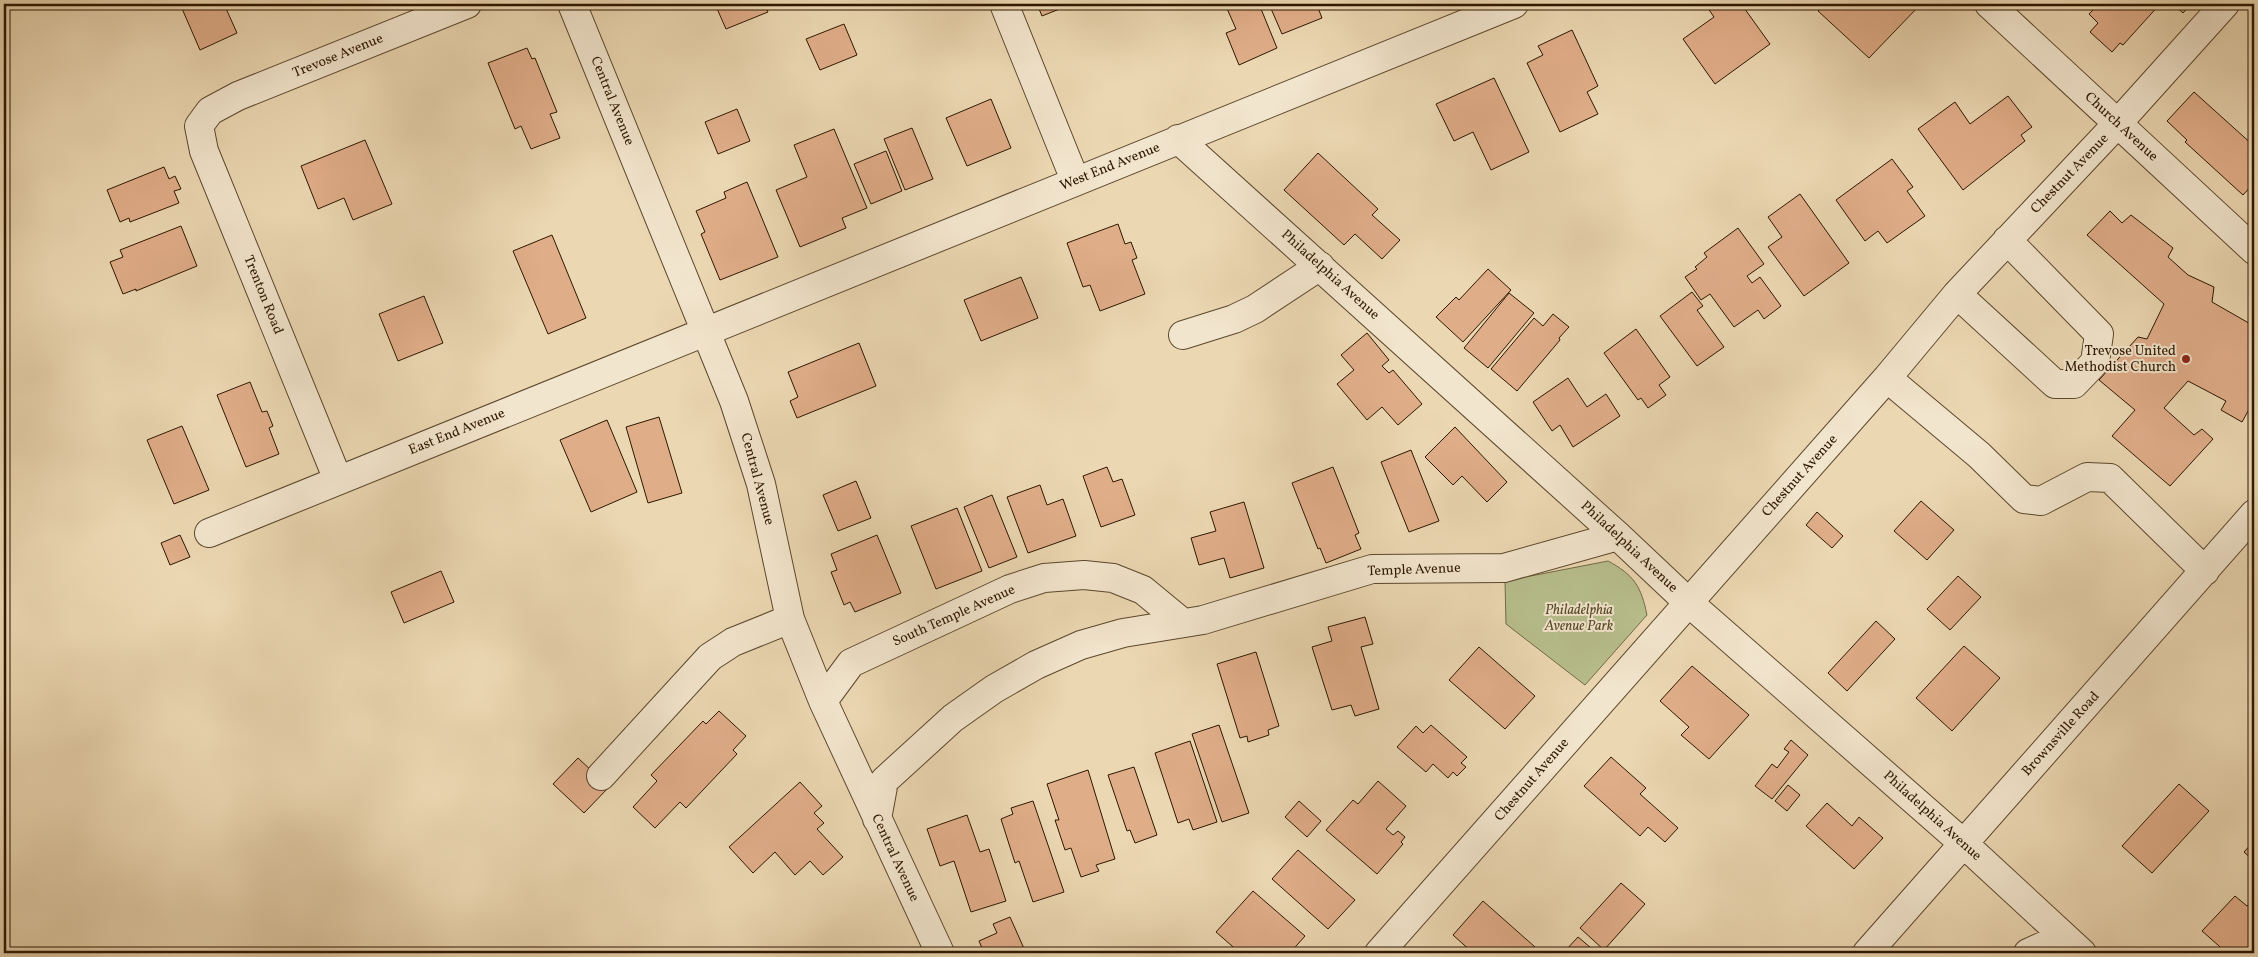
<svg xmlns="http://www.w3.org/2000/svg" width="2258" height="957" font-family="Vollkorn,serif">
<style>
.green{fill:#b7be8c;stroke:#726a46}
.building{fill:#e0ad89;stroke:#2d1700}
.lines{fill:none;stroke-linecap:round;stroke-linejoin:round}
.minor-casing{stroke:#5c472c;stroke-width:30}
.minor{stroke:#f2e5cd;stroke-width:28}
.poi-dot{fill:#8f2418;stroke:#f2e5cd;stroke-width:2}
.labels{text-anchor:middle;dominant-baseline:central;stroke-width:4;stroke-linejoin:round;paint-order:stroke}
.street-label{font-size:14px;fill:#2d1700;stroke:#f2e5cd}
.poi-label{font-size:14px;fill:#2d1700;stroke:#f2e5cd;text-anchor:end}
.park-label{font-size:14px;font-style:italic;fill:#56492a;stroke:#f2e5cd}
</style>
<rect width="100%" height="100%" fill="#ebd7b2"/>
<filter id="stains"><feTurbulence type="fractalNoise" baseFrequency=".004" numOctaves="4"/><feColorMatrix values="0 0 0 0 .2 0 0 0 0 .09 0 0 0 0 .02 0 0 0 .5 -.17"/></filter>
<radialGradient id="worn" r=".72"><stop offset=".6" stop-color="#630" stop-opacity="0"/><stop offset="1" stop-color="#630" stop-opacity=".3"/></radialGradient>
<!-- green -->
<path class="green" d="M1608,561C1634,575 1641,586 1647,615L1585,685L1506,624L1505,581Z"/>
<!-- building -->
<path class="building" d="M180,4H224L237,33L200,50Z
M299,4H316L302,10Z
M715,4H764L768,12L726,29Z
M1037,4H1072L1042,16Z
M1225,4H1259L1277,48L1239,65L1226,33L1236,29Z
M1269,4H1320L1317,5L1322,18L1282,34Z
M1705,4H1743L1742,5L1770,44L1715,84L1683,39L1714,17Z
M1825,4H1917L1919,6L1869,58L1818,11Z
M2099,4H2160L2123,45L2120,43L2112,52L2090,32L2098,23L2089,14Z
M2173,4H2191L2183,13Z
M844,24L857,55L820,70L806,39Z
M1572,30L1598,86L1587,92L1598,114L1560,132L1527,63L1543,55L1538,46Z
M527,48L532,59L535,58L557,112L550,114L560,138L531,149L521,126L515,129L488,63Z
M1494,78L1529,152L1491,170L1473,132L1454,141L1436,104Z
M2194,92L2254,146V183L2243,195L2185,142L2187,140L2167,121Z
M2008,96L2032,127L2021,135L2025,141L1963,190L1918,129L1955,102L1970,124Z
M991,99L1011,148L967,166L946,118Z
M737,109L750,141L718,154L705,122Z
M912,128L933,179L905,190L884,139Z
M834,129L867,208L842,218L846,228L800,247L776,190L807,177L794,145Z
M365,140L392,204L353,220L344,198L318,209L301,166Z
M886,151L902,191L871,204L854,164Z
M1318,153L1378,209L1372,215L1400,240L1382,259L1355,234L1344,245L1284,190Z
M1892,159L1913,187L1907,191L1925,216L1887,243L1878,231L1865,241L1836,200Z
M164,167L169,179L175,176L181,189L174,191L179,203L130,222L129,218L120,222L107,190Z
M747,182L778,257L720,280L701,234L705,232L696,211L726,198L724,192Z
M1800,194L1849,263L1804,296L1768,247L1782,237L1768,217Z
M2110,211L2122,223L2131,215L2173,248L2168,257L2188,275L2214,287L2212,302L2254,326V405L2252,404L2242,422L2221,410L2226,401L2188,381L2164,408L2194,435L2202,429L2213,439L2170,486L2112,436L2135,410L2099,380L2138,337L2147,339L2164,304L2087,235Z
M1118,224L1125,244L1131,242L1137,258L1132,260L1145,294L1100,311L1090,285L1083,287L1067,243Z
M181,226L197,266L136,291V289L123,294L110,262L123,257L120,250Z
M1738,228L1764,264L1747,276L1752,283L1760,277L1781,306L1764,319L1758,310L1734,327L1710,294L1701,300L1685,277L1697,269L1695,267L1707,257L1704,253Z
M552,235L586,318L548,334L513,251Z
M1488,269L1511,290L1463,342L1436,317L1456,297L1459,300Z
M1021,277L1038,318L981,341L964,300Z
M1692,292L1703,306L1697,310L1724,347L1697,366L1660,316Z
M1509,293L1534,313L1488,368L1464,348Z
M424,296L443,343L398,361L379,314Z
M1553,314L1569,327L1559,338L1560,340L1517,391L1491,369L1534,318L1543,326Z
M1636,329L1670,377L1659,385L1666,395L1648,408L1641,398L1638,400L1604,353Z
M1367,333L1389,360L1382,366L1389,373L1393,370L1422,404L1398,425L1382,407L1367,420L1337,384L1354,370L1341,355Z
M859,343L876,386L797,418L790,401L798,397L788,372Z
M1568,378L1587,407L1606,394L1620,416L1573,447L1560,425L1552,431L1533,402Z
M250,382L262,412L267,411L273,426L269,428L279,454L246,467L217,395Z
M659,417L682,493L648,503L626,427Z
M607,420L637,492L591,512L560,440Z
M182,426L209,490L174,504L147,440Z
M1455,427L1507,482L1487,502L1462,476L1453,485L1425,457Z
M1411,450L1439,521L1409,532L1381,462Z
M1107,467L1113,482L1122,479L1135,515L1101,527L1083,476Z
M1333,467L1359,533L1355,535L1361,549L1326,563L1320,548L1318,549L1292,483Z
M856,481L871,518L838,531L823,495Z
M1040,485L1047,505L1063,499L1076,536L1028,553L1007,497Z
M992,495L1017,557L989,568L964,507Z
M1921,501L1954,530L1927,560L1894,531Z
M1244,502L1264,568L1230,578L1224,558L1199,565L1191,538L1216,531L1210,512Z
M957,508L982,571L936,589L911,526Z
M1817,512L1843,536L1832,548L1806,525Z
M180,535L190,557L170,565L161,543Z
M877,535L901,593L855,612L850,602L844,605L831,572L837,570L831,554Z
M441,571L454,602L404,623L391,592Z
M1958,576L1981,597L1950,630L1927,609Z
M1365,617L1373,644L1361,647L1379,709L1355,716L1351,705L1332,710L1312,647L1332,641L1328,627Z
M1876,621L1895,639L1847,691L1828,673Z
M1964,646L2000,678L1952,731L1916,698Z
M1479,647L1535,696L1505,729L1449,680Z
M1256,652L1279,726L1268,730L1269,735L1248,742L1247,736L1240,738L1217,664Z
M1692,666L1749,715L1709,759L1681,735L1689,727L1660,701Z
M719,711L746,736L733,750L737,754L686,808L680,802L655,828L633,807L657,781L651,775L703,721L706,724Z
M1219,725L1249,813L1222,822L1192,734Z
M1431,725L1467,757L1461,763L1466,767L1457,776L1453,772L1448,778L1433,764L1426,772L1397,747L1416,726L1423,733Z
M1791,740L1808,755L1772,799L1755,786L1772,764L1777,768L1789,752L1784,749Z
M1190,741L1217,822L1193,830L1189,819L1178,823L1155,753Z
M1611,757L1646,788L1640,794L1678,828L1665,842L1648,827L1640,836L1584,786Z
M578,758L609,787L584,813L553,784Z
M1134,767L1157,835L1135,843L1130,830L1127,831L1108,775Z
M1088,770L1115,859L1096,865L1099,871L1081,877L1071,848L1065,850L1055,820H1059L1047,784Z
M1378,781L1406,806L1386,829L1393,835L1398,831L1405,837L1401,842L1403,844L1377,874L1326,830L1353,800L1358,804Z
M800,782L822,806L814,813L824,823L817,829L843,857L823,875L810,861L795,875L775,852L753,873L729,847Z
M2179,784L2209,811L2152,873L2122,846Z
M1788,785L1800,795L1787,811L1775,801Z
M1033,801L1064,892L1033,902L1019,861L1015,863L1001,819L1013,814L1011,808Z
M1299,801L1321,821L1307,837L1285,817Z
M1827,803L1852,826L1859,817L1883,838L1854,869L1806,826Z
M967,815L980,852L989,849L1006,901L971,912L954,861L940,866L927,829Z
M2254,841V861L2244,852Z
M1298,850L1355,900L1328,929L1272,879Z
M1621,883L1645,904L1604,950L1580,928Z
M1253,891L1305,936L1290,953H1240L1216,932Z
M2235,896L2247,906L2254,899V953H2227L2202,931Z
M1483,901L1535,947L1530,953H1473L1453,935Z
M1010,917L1026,953H984L979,941L997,933L993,924Z
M1578,937L1597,953L1564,952Z"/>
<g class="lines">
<!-- minor casing -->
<g class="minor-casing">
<path id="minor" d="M572,4L734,401L761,484L790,619L823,701L940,953
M1004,4L1075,180
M1989,4L2254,250
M1178,139L1618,536L1688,602L1964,844L2082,953
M1957,294L2055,384H2074L2095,362L2099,334L2007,240
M1183,335L1234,319L1255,309L1320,266
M1887,378L1979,455L2024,499L2041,501L2087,477L2110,478L2205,571
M338,480L204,151L199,126L210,111L238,96L467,4
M209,533L1514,4
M823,701L851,663L1010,589L1044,578L1084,575L1113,578L1143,590L1183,623
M601,776L710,657L733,642L790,619
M877,819L884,781L953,718L994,689L1036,665L1081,645L1123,633L1203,620L1372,569L1504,568L1618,536
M1379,953L1887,378L1957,294L2117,124L2225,4
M1867,953L2254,514
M2028,953L2063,937"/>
</g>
<!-- minor -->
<use href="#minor" class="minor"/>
</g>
<!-- markers -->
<circle class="poi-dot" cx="2186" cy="359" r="5"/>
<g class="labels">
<!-- street labels -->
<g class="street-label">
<text transform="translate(338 56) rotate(-22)">Trevose Avenue</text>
<text transform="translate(612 101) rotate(68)">Central Avenue</text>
<text transform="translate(2121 127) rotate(43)">Church Avenue</text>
<text transform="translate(1110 167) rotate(-22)">West End Avenue</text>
<text transform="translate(2070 174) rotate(-46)">Chestnut Avenue</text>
<text transform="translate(1330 275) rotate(42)">Philadelphia Avenue</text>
<text transform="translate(263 295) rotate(68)">Trenton Road</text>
<text transform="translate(457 432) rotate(-22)">East End Avenue</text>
<text transform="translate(1800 476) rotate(-48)">Chestnut Avenue</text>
<text transform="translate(757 479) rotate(75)">Central Avenue</text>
<text transform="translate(1629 547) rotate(43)">Philadelphia Avenue</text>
<text transform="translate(1414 570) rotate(-2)">Temple Avenue</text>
<text transform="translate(954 616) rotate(-24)">South Temple Avenue</text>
<text transform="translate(2061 734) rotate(-48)">Brownsville Road</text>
<text transform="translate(1532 780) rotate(-49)">Chestnut Avenue</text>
<text transform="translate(1932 816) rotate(42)">Philadelphia Avenue</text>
<text transform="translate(895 858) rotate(65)">Central Avenue</text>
</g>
<!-- poi labels -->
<g class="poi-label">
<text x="2176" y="351">Trevose United<tspan x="2176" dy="16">Methodist Church</tspan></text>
</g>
<!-- park labels -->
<g class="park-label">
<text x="1579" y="610">Philadelphia<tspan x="1579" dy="16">Avenue Park</tspan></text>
</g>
</g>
<!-- margin -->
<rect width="2258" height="957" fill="none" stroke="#ebd7b2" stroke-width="20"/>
<rect x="5" y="5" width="2248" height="947" fill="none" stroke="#2d1700" stroke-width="2.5"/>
<rect x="10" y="10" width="2238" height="937" fill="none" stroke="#2d1700"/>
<rect width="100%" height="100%" filter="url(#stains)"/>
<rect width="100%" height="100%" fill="url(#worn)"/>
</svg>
